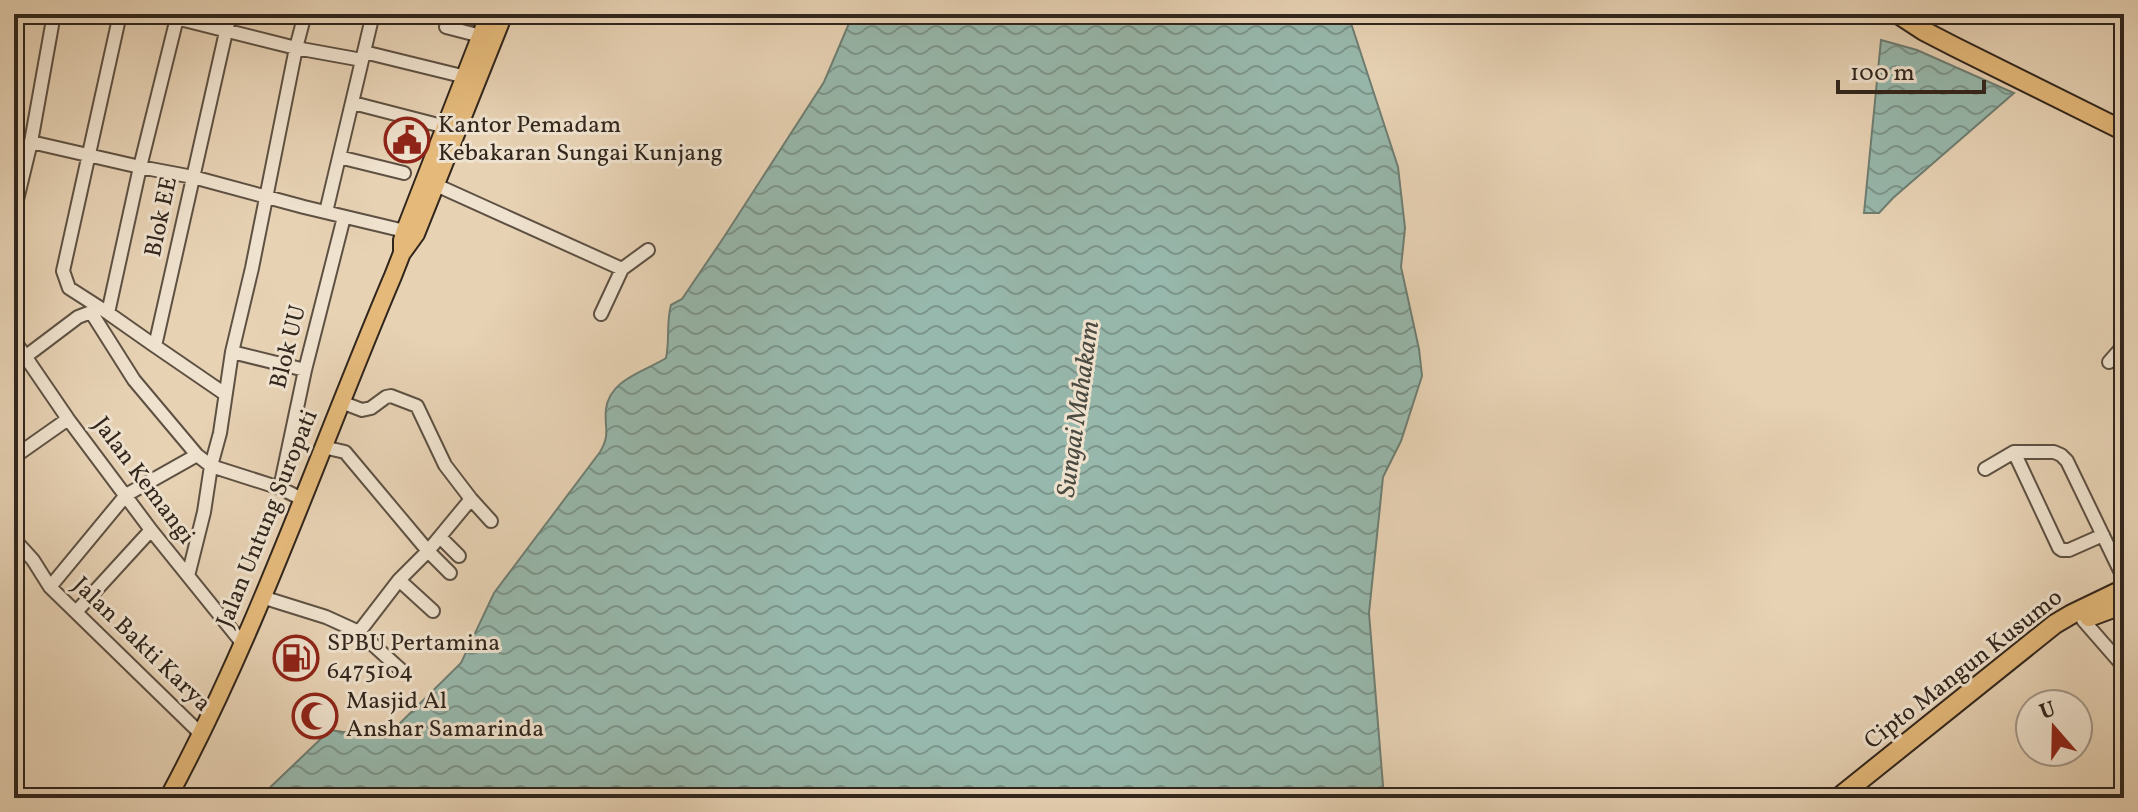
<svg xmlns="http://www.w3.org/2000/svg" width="2138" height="812" font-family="Vollkorn,serif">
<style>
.water{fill:url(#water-waves);stroke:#6e7e73;stroke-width:2}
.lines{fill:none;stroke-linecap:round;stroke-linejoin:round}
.minor-casing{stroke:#5e5143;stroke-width:16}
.major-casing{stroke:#31261d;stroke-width:20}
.highway-casing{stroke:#31261d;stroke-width:22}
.minor{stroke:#efe2ce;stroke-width:12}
.major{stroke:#e4b97a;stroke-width:16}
.highway{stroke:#e4b97a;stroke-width:18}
.labels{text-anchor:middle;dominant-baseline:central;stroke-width:6;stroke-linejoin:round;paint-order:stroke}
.poi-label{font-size:24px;fill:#31261d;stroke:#efe2ce;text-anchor:start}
.street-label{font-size:24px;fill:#31261d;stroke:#efe2ce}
.water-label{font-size:26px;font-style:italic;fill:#4a4a41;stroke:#efe2ce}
</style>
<defs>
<pattern id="water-waves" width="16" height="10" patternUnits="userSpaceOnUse" patternTransform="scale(2)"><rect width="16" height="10" fill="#97b8ac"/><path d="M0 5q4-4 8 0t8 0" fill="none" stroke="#7c958b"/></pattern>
</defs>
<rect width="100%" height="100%" fill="#e7d2b4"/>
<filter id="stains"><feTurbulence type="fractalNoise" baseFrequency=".0025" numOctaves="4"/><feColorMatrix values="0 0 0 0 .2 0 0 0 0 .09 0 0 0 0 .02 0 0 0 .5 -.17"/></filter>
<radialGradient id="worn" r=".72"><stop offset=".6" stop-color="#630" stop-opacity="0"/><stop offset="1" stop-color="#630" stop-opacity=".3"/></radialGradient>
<!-- water -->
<path class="water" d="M853,14H1348L1398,167L1405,228L1401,267L1419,349L1422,376L1401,441L1383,477L1369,613L1384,798H259L330,730L385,738L461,663L494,593L600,452C611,433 604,429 606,409C610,379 644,372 666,358C670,340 666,323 671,305L682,299L724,237L824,82Z
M1881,40L1917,50L2014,93L1893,198L1879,213H1864Z"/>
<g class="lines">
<!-- minor casing -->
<g class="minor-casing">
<path id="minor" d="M160,14L296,48L362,60
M446,14L474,19L477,14
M446,27L481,36
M364,52L466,77
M353,103L446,127
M31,142L140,167L193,177L304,207L413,233
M339,157L404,173
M436,185L622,269
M14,212L31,142L54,14
M326,212L373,14
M108,313L69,288L63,271L120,14
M601,314L622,269L648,250
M14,340L68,419L151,530L243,644
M155,346L108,313L140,167L178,14
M232,352L305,370
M25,357L78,317L91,312L134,380L197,455L211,466L280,488L302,499
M2109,362L2124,345
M225,394L155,346L230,14
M341,402L362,410L371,408L386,397L391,396L417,406L445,465L471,499
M323,447L345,452L428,551L450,573
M2014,452L2059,548L2062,550H2069L2103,535
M14,457L68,419
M1985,469L2014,452H2054L2061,455L2067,461L2124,579
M280,488L305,370L344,217
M440,537L459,556
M14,539L33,560L50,587L202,735
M188,576L204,512L211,466L220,433L232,352L252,268L296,48L305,14
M399,580L433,611
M50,587L126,495L197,455
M262,597L326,617L359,632L401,670
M76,612L151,530
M2083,620L2124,667
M359,632L399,580L428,551L471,499L491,521"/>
</g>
<!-- major casing -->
<g class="major-casing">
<path id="major" d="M403,252L416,234L504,14
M168,798C258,631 319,450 393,276L402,253V240L405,230L489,14"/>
</g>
<!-- highway casing -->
<g class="highway-casing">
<path id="highway" d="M1898,14L1924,31L1955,47L2124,131
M2089,617L2124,604
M1838,798L2055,624L2072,614L2124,589"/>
</g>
<!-- minor -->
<use href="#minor" class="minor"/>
<!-- major -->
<use href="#major" class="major"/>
<!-- highway -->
<use href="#highway" class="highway"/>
</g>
<!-- icons -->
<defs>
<g id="civic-ring" transform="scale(2.3)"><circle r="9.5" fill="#efe2ce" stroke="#8f2418" stroke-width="1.5"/><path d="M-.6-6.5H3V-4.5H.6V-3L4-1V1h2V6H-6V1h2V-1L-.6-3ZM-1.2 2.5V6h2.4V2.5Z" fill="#8f2418"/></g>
<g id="fuel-ring" transform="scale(2.3)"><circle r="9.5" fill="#efe2ce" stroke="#8f2418" stroke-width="1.5"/><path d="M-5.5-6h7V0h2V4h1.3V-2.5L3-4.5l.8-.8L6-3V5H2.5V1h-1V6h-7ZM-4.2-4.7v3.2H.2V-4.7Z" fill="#8f2418"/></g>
<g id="mosque-ring" transform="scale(2.3)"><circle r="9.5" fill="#efe2ce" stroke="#8f2418" stroke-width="1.5"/><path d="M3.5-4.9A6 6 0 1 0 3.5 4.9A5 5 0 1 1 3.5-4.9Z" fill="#8f2418"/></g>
</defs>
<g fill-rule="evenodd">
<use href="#civic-ring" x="407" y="140"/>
<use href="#fuel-ring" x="296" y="658"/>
<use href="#mosque-ring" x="315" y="716"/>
</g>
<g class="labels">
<!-- poi labels -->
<g class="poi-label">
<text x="438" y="126">Kantor Pemadam<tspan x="438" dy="28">Kebakaran Sungai Kunjang</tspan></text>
<text x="327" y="644">SPBU Pertamina<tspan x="327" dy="28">6475104</tspan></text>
<text x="346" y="702">Masjid Al<tspan x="346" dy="28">Anshar Samarinda</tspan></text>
</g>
<!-- street labels -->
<g class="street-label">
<text transform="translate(162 217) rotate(-78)">Blok EE</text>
<text transform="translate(289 347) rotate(-76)">Blok UU</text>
<text transform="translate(143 481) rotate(53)">Jalan Kemangi</text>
<text transform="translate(268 519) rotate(-68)">Jalan Untung Suropati</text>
<text transform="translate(141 645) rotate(44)">Jalan Bakti Karya</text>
<text transform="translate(1964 670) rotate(-38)">Cipto Mangun Kusumo</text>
</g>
<!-- water labels -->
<g class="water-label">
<text transform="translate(1079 409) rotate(-82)">Sungai Mahakam</text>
</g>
</g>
<!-- margin -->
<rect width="2138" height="812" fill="none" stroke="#e7d2b4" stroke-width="48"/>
<rect x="16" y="16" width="2106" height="780" fill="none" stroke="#31261d" stroke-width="4"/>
<rect x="24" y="24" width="2090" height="764" fill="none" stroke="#31261d" stroke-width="2"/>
<!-- north arrow -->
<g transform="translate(2054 728) rotate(340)"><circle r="38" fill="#efe2ce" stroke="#a39787" stroke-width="2"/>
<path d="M0-6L14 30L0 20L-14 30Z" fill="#8f2418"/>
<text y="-12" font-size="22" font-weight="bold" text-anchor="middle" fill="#31261d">U</text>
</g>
<!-- scale -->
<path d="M1838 80v12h146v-12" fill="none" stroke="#31261d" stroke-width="4"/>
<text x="1850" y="80" font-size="24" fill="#31261d" stroke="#efe2ce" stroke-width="6" paint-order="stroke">100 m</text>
<rect width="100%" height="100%" filter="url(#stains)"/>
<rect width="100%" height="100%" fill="url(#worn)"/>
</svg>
